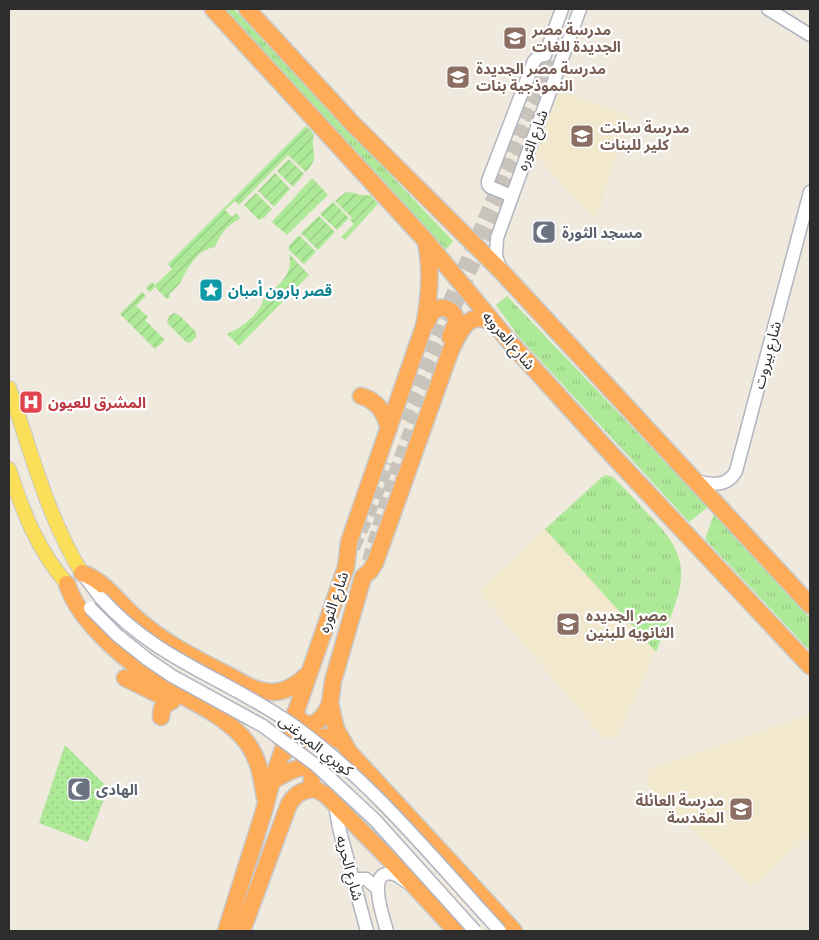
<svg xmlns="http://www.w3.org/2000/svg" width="819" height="940" font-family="Manrope,'Noto Sans Arabic',sans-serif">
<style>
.education{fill:#f1e8cd}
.grass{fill:url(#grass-tufts)}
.park{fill:url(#park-dots)}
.garden{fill:url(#garden-furrows)}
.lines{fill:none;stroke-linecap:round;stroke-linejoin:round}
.secondary-tunnel{stroke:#c8c3bb;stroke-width:12;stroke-dasharray:12 6;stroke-linecap:butt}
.secondary-casing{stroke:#b2b4c1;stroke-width:15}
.primary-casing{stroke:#c8c8c8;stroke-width:16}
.highway-casing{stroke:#c8c8c8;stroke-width:19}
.secondary{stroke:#fff;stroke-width:12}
.primary{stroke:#fadf58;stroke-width:14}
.highway{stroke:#ffac59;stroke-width:16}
.secondary-bridge-casing{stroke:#b2b4c1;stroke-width:15;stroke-linecap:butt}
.secondary-bridge{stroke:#fff;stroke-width:12}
.labels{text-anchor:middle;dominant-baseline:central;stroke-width:4.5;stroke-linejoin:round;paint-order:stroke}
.education-label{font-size:15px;font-weight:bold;fill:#785e54;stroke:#fff;text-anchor:start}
.street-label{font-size:15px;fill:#2d2d2d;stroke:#fff}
.worship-label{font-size:15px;font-weight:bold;fill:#5b616d;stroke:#fff;text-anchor:start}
.culture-label{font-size:15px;font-weight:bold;fill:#0d838f;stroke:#fff;text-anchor:start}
.health-label{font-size:15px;font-weight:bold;fill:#be3a42;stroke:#fff;text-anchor:start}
</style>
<defs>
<pattern id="grass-tufts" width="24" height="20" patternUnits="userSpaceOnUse" patternTransform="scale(1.25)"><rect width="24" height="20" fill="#aee998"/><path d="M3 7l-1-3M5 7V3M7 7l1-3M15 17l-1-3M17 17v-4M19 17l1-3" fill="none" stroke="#96c883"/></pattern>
<pattern id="park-dots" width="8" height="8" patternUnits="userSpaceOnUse" patternTransform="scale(1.25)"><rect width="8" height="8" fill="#aee998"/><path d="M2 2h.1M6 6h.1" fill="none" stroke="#96c883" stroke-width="1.8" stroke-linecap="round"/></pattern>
<pattern id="garden-furrows" width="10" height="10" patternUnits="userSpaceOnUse" patternTransform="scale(1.25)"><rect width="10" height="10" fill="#aee998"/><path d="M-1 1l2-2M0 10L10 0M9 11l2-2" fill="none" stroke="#96c883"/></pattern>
</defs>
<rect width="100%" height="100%" fill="#efe9de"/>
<!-- education -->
<path class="education" d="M565,92L629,116L597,217H592L535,155L557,95Z
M545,529L656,652L618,736L604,739L481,595V589Z
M810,714V834L757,885H749L646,784L650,768Z"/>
<!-- grass -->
<path class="grass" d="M221,9H234L453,241L446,250Z
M507,296L708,507L689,522L519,337L496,305Z
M606,475L613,477C624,488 635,499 645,511C668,534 688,555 679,591C674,612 664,632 656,652L545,529L602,477Z
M714,514L810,618V651L705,539Z"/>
<!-- park -->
<path class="park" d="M65,745L108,788L88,842L39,823Z"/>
<!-- garden -->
<path class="garden" d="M306,126L314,134C309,152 322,154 306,172L288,155L239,205L235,201L225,210L232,217L237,213L240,219C228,224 220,234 215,247C196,250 188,268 180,283C177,287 172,291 169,294L170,297L167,299L155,287L150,292L146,288L152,282L155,285L172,269L168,264Z
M289,159L304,174L293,187L277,171Z
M275,173L290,189L274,207L258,191Z
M312,178L328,195L287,235L272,222Z
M346,192C355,192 361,197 370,195L378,204L345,240L341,237L354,224L350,220L352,218L335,201Z
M256,193L272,209L265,217L259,220L244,205Z
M333,202L349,218L337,230L320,214Z
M319,216L335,232L318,250L301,233Z
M299,235L316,252L304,264L289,250V246Z
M289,254L309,275L239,346L227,334C240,328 253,319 261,306C263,303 263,298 265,295C267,293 270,293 272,291C284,281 293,270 289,254Z
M142,292L146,296L136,306L148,317L145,320L165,340L155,349L120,314Z
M174,313L179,315L196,332V337L190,343L186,342L167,323L169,316Z"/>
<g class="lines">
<!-- secondary-tunnel -->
<path class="secondary-tunnel" d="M404,420L441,320L500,180L545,55
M354,548L373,505L389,463
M368,561L392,479L449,323L508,184L553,61"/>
<!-- secondary casing -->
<g class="secondary-casing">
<path id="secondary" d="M768,9L810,35
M512,196L490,187L488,184V181L534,61L539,56L545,55L562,9
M501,270L496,256L497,238L580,9
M694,480C709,485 727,488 736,471L810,192
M82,573L101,598
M335,805L339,828L367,931
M354,884L359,879H366L377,888
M387,931C384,920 365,868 393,874C398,875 402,879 407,882"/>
</g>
<!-- primary casing -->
<g class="primary-casing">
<path id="primary" d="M9,388C31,450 47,517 82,573
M9,469C23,512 37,549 67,584"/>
</g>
<!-- highway casing -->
<g class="highway-casing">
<path id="highway" d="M213,9L426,241L508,340L614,457L810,666
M247,9L353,124L502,272L810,605
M493,323C468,308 459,333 450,352L375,563L370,571L363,577L333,681L330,703L336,729L349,752L514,931
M426,324C429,319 430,313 435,310C444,304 456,311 456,322C455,327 451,332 450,337
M361,396C378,401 384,412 389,428
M82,573C104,580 117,601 134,616C162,642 195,658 228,675C243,683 257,693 274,692C288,691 298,684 307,675
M67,584C80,625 134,668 170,689C197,704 229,718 248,744C259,760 262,778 265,798
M125,678L172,701
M295,713C308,735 323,721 330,703
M161,717L162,708L172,700
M281,756C297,737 319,732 341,741
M272,781C286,773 320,751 310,789
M226,931L264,811L272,781L346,567L349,542L424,326C430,297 432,271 426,242
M242,931L289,804C295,794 303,789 315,789L326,795L395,865L456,931"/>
</g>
<!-- secondary -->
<use href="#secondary" class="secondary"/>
<!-- primary -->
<use href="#primary" class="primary"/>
<!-- highway -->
<use href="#highway" class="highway"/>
<!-- secondary-bridge casing -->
<g class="secondary-bridge-casing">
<path id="secondary-bridge" d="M101,598C156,660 228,679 293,725C373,782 434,860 500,931
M90,608L117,635L147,659L172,676L263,726L317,766L375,820L475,931"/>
</g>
<!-- secondary-bridge -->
<use href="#secondary-bridge" class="secondary-bridge"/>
</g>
<!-- icons -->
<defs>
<g id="school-square" transform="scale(1.25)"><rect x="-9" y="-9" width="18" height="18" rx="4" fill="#8d6e63" stroke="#fff"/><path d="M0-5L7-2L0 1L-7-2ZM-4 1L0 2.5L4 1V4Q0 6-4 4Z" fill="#fff"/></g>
<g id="mosque-square" transform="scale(1.25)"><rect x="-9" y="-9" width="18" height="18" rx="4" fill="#6b7280" stroke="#fff"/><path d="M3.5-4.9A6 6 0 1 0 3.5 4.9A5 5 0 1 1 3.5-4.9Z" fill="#fff"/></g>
<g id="sight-square" transform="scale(1.25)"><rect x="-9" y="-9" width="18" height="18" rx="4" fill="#0f9aa8" stroke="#fff"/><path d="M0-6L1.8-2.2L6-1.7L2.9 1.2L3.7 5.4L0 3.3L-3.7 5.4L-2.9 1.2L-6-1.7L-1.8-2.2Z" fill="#fff"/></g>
<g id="hospital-square" transform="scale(1.25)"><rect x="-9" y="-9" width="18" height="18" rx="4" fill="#e0444e" stroke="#fff"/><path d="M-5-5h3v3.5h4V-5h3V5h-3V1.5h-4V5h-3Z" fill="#fff"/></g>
</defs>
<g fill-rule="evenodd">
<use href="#school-square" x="515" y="38"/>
<use href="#school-square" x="458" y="77"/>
<use href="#school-square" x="582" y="136"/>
<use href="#mosque-square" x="544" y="232"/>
<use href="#sight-square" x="211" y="290"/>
<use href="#hospital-square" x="31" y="402"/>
<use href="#school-square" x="568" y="624"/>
<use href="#mosque-square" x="79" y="789"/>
<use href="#school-square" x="741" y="809"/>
</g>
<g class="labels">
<!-- education labels -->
<g class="education-label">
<text x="532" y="29">مدرسة مصر<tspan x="532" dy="17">الجديدة للغات</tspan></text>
<text x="476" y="68">مدرسة مصر الجديدة<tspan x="476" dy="17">النموذجية بنات</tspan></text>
<text x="600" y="127">مدرسة سانت<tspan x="600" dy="17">كلير للبنات</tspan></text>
<text x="586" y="615">مصر الجديده<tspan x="586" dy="17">الثانويه للبنين</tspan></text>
<text x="724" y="800" text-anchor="end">مدرسة العائلة<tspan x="724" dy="17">المقدسة</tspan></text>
</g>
<!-- street labels -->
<g class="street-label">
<text transform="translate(532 140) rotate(-70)">شارع الثوره</text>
<text transform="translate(509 340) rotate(49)">شارع العروبه</text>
<text transform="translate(767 355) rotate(-75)">شارع بيروت</text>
<text transform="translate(333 602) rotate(-71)">شارع الثوره</text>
<text transform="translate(316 745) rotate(38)">كوبري الميرغنى</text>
<text transform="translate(350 868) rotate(75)">شارع الحريه</text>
</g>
<!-- worship labels -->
<g class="worship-label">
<text x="562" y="232">مسجد الثورة</text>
<text x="96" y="789">الهادى</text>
</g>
<!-- culture labels -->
<g class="culture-label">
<text x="228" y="290">قصر بارون أمبان</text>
</g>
<!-- health labels -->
<g class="health-label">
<text x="48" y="402">المشرق للعيون</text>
</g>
</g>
<!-- border -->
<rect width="819" height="940" fill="none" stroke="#2d2d2d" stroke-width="20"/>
</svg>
